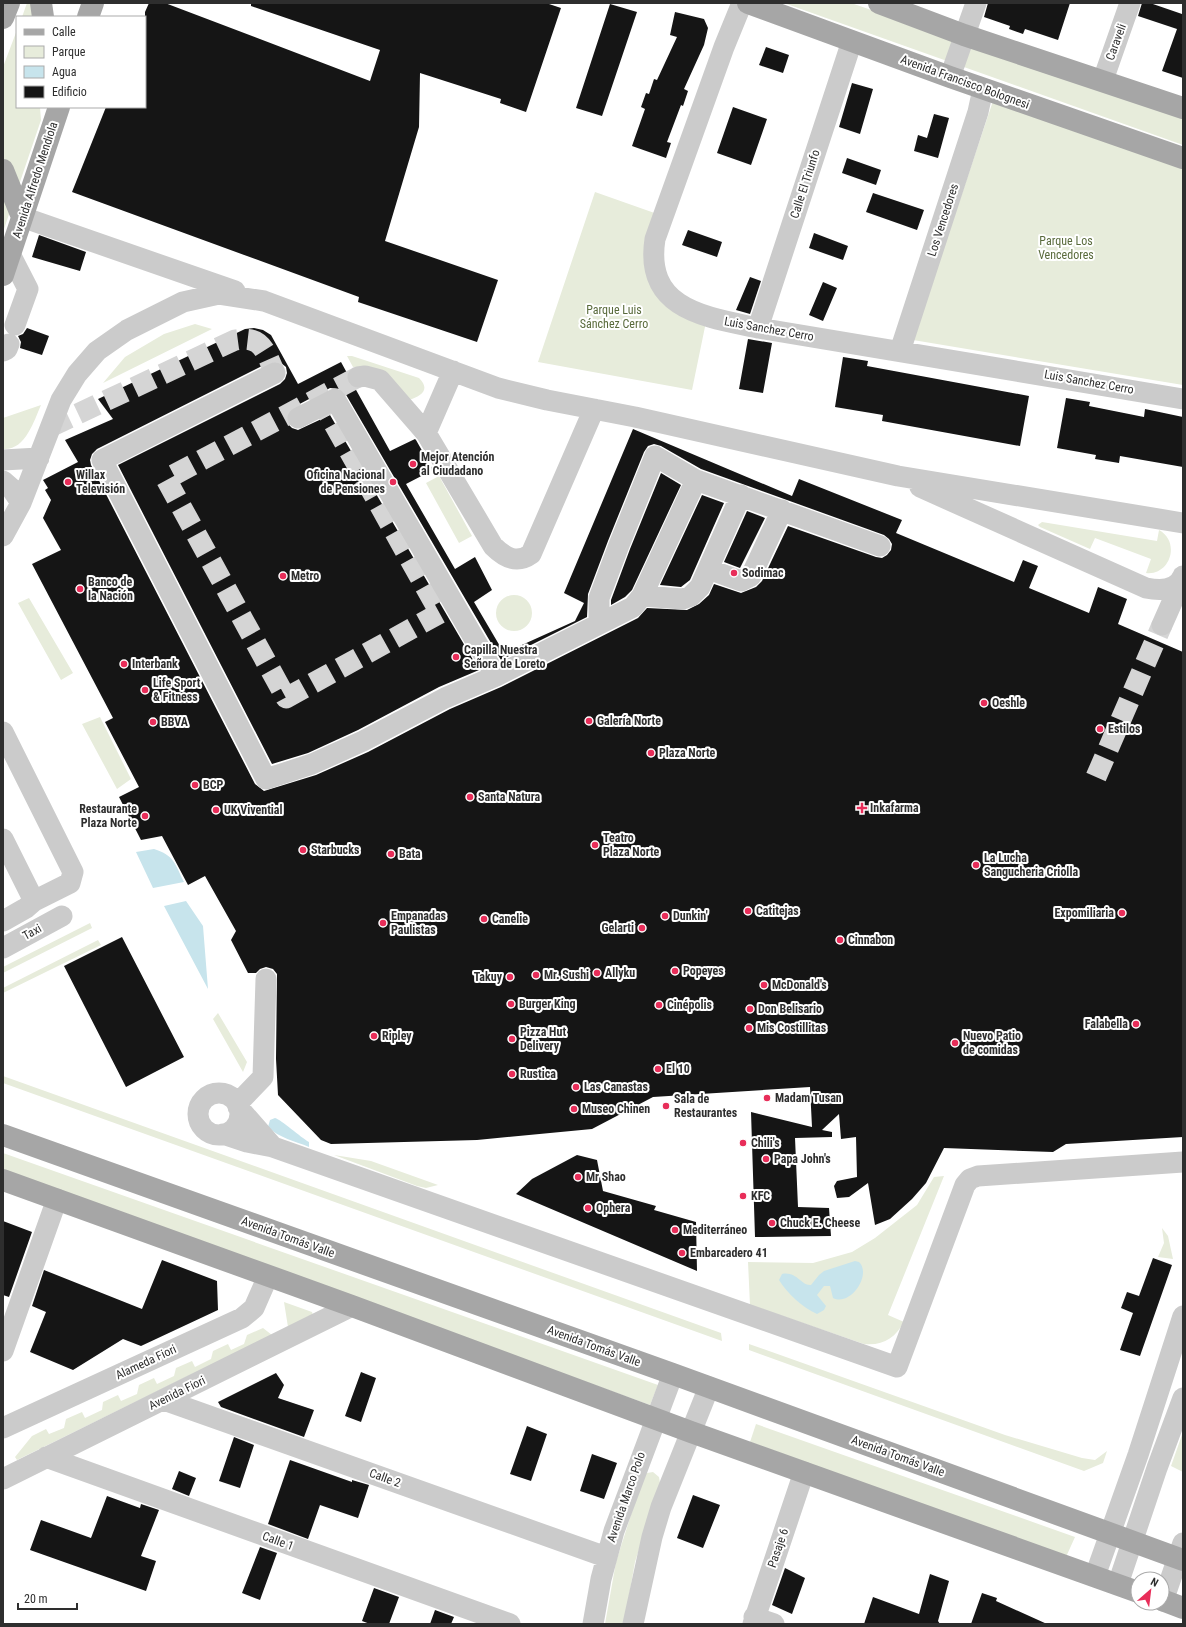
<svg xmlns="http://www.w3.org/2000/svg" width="1186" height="1627" font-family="'Roboto Condensed',sans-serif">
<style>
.green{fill:#e7ecdb}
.water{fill:#c7e4ec}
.building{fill:#151515;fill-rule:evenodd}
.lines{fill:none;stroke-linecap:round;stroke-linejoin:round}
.minor-tunnel{stroke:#d5d5d5;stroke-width:21;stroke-dasharray:21 10;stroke-linecap:butt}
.minor{stroke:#cbcbcb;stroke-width:21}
.major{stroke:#a6a6a6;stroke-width:22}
.poi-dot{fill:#e82d59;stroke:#fff;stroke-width:1.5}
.labels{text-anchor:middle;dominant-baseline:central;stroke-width:4;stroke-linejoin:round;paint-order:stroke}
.street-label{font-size:12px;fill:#2e2e2e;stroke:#fff}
.park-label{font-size:12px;fill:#596a3b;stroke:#fff}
.poi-label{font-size:12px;font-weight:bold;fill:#2e2e2e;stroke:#fff;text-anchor:start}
</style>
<rect width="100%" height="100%" fill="#fff"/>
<!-- green -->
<path class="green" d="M27,3H32L33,17H22Z
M784,3H851L1183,117V145Z
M17,30V107H40L41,120L3,232V67Z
M994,98L1183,165V385L913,340Z
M595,192L663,216L657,276L707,317L692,390L538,362Z
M195,324L212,329L103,383L125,357L164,334Z
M347,356H352L419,378C431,390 421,396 409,400L364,367H353Z
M41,405C34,421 25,451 3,449V418Z
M439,476L472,536L459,543L426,483Z
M1042,522L1157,541L1159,530C1181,542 1170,576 1146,573L1151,559L1095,538L1090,549L1040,527L1038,525Z
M496 613a18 18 0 1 1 36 0a18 18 0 1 1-36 0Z
M29,598L73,673L61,680L18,603Z
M100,717L131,779L117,789L82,724Z
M90,923L92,928L3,973V967Z
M98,940L101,945L3,993V988Z
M218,1013L247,1062L243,1072L213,1019Z
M3,1076L721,1333L722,1341L3,1083Z
M3,1153L658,1385L650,1405L3,1172Z
M334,1155L371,1161L438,1185L426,1188L417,1186Z
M944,1176L888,1315L904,1322C895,1338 883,1346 864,1344L750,1305L748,1262L813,1263L852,1252L875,1238L917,1205L934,1177Z
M1162,1228L1168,1236L1173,1259L1158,1257L1164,1243Z
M284,1302L312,1312L313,1315L288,1327Z
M263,1328L272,1335L17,1460L15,1457L32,1436L46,1429L49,1434L64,1428L66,1419L82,1412L85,1418L102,1410L103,1402L118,1395L121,1401L137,1394L139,1385L154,1378L157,1384L174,1376L176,1368L192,1361L195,1367L211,1359L213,1351L228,1344L231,1350L244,1344L247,1335Z
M749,1344L1005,1435L1082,1458L1095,1460L1107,1451L1103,1463L1084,1471L749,1350Z
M756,1424L1075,1537L1066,1557L750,1442Z
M1183,1432V1472L1171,1466Z
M653,1472L659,1477L660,1483L635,1562L624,1624H605L616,1562L643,1477L647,1473Z"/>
<!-- water -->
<path class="water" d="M154,849C174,855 175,864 184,882L153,888L136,852Z
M186,901L203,926L208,989L164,906Z
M275,1118C282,1120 300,1137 309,1142V1147C295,1141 279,1138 268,1127L270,1120Z
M855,1261L859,1262C872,1274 851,1307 833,1298L830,1286H824L817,1295L826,1306L824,1310L817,1314C803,1308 787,1293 779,1280L782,1274C797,1271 801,1286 811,1285L819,1275L824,1271Z"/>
<!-- building -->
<path class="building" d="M149,3H165L370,81L380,50L251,6V3H546L561,8L526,112L500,103L501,99L420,73L419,127L385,241L498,280L477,342L358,302L359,297L72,192L106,107H145V12Z
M988,3H1070L1058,40L1025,29L1023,34L1009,29L1010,26L984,17Z
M1142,3H1150L1182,14L1183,78L1162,71L1177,29L1138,16Z
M610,4L637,12L602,116L576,108Z
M675,12L704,19L708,28L704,45L684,89L688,91L683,106L681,105L667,142L671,143L666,158L632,146L645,109L641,107L646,93L649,94L654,79L657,80L677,37L670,35Z
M766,47L789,55L783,73L759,65Z
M852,83L873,89L860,134L839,127Z
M733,107L767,119L751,165L717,153Z
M934,114L949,118L938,158L914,151L918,135L927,138Z
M847,158L881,170L876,185L842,173Z
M873,193L924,210L917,230L866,212Z
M688,230L722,242L717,257L682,245Z
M814,233L848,246L843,260L809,248Z
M39,235L86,252L80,271L32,257Z
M750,277L761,281L750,314L736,310Z
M823,282L837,288L823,321L809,315Z
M27,328L49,336L42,355L20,348L21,342L18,336L23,334Z
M254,328L263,330L271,335L298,384L341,362L347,373L346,378L348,384L355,388L390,451L415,439L416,440L433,470L406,484L455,569L475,557L492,590L474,602L504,653L575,621L584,603L564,593L633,429L792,496L799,479L902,520L896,533L1014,582L1023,560L1038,566L1029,588L1089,613L1098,587L1127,599L1118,624L1183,652V1137L1066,1144L1053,1152L944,1148L926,1183L912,1199L890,1219L875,1225L868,1183L849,1197L837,1198L834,1186L837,1181L857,1177L856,1137L841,1139L839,1114L822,1130L832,1132V1137L795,1138L798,1207L829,1208L831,1236L755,1237L751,1112L812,1127L810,1087L653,1097L592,1129L477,1140L331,1144L321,1140L278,1095L276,1059L277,974L273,969L266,967L260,969L256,973H248L231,940L236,931L205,876L188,885L162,836L141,840L119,797L139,787L105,722L113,718L32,564L61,550L43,518L51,500L45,490L48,488L43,480L78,462L65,440L113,419L98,399L245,329ZM276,361L281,363L286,367L287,373L285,379L280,384L118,465L272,764L308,753L358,730L439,687L479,670L330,415L298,430L292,428L288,424L286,417L288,411L292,408L330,388L341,389L345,393L501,660L587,617L588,594L608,541L644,452L648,446L654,444L661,446L701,469L884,535L889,539L892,544L891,550L887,555L882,558L876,557L788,526L762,581L756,587L741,593L714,584L709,595L699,604L687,610L647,608L638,618L501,687L450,709L368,752L316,775L264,791L255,784L91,465L90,460L92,454L97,449L270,362Z
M748,339L772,343L763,393L739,389Z
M843,357L868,361L867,366L1029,396L1020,446L882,421L883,415L835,407Z
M1066,398L1090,402L1089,406L1144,417L1145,409L1183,417V467L1120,456L1119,463L1095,459L1096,455L1057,448Z
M661,473L681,485L632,590L625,597L611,605V600L630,549Z
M702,495L724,503L690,580L681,587L660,585Z
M747,511L765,518L740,568L724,562Z
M122,937L184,1057L126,1087L64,966Z
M577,1155L597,1160L603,1191L656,1206L654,1210L696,1222L697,1271L516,1194L532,1179Z
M3,1221L32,1232L9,1297L3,1295Z
M1153,1258L1172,1265L1140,1356L1120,1350L1133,1313L1121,1308L1127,1292L1139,1296Z
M162,1260L217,1281L218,1310L141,1346L123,1339L73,1370L30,1352L46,1312L32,1306L44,1270L142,1309Z
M361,1372L376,1378L361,1422L345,1416Z
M276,1373L284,1385L278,1398L314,1410L304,1437L221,1407L218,1402Z
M527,1426L547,1434L531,1481L510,1474Z
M234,1437L254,1445L240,1488L219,1481Z
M592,1454L617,1463L604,1499L580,1491Z
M290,1460L352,1482V1480L369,1485L358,1518L320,1505L308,1539L268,1524Z
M179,1471L196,1478L189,1496L172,1489Z
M693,1495L720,1505L703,1548L677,1538Z
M107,1496L140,1508L141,1504L159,1510L141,1556L156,1561L146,1591L30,1550L41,1520L91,1538Z
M260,1547L277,1553L260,1600L242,1593Z
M785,1568L805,1578L792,1614L772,1605Z
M930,1574L949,1581L938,1621L940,1624H864L873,1597L919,1614Z
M374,1588L399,1597L389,1624H370L362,1621Z
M982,1593L997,1598L996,1601L1047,1624H971Z
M435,1610L454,1617L451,1624H430Z"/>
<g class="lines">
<!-- minor-tunnel -->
<path class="minor-tunnel" d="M319,397L440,613L286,698L166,479L358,377
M50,427L235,340C263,335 265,352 275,373
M1096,777L1162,625"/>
<!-- minor -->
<path class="minor" d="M742,3L724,47L655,239C644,310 706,317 758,328L1183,399
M950,77L976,3
M1103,80L1130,3
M22,217L235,291
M10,254L28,289L15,325
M758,328L852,41
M3,351L7,349L9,344
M900,351L978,112L983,89
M275,373L102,460L266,779L312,764L363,741L445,698L496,676L335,399L298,418
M358,377L365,376L380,380L426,433L493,546C505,558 517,564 531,554L594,409
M426,433L453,371
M3,460L39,458
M3,481L11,488L21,503
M920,487L1146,588C1160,591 1177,591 1183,576
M3,536L21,503L61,400L77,374L97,351L127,330L183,302L219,294L264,301L498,388L547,400L635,417L898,476L1183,523
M708,569L741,581L751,576L782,510
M642,596L683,599L691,596L700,587L741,495
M599,624V598L619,545L655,456L696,480L880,546
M1162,625L1181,582
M496,676L633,607L642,596L696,480
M3,732L73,872L70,883L34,901L26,908L3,921
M3,839L34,901
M3,948L62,916
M198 1114a21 21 0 1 1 42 0a21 21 0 1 1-42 0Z
M237,1104L263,1077L266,979
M238,1107L273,1147
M223,1134L247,1142L273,1147L897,1367L965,1185L970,1179L978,1176L1183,1162
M3,1351L57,1199
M164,1400L606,1557
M3,1428L242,1318L254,1308L268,1276
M46,1457L510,1624
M3,1479L352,1306
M1095,1576L1138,1455L1183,1316
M1118,1584L1157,1468L1183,1398
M1163,1601L1183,1543
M754,1617L774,1624
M593,1624L601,1579L614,1531L673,1374
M633,1624L652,1537L661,1507L709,1387
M753,1624L804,1472"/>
<!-- major -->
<path class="major" d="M41,3L43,17
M748,3L950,77L1183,158
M879,3L964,35L1183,108
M88,17L93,3
M3,18L9,3
M3,170L22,217
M3,275L59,107
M3,1135L673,1374L1183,1560
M3,1180L352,1306L691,1432L1138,1592
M1162,1600L1183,1608"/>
</g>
<!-- markers -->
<g class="poi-dot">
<circle cx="413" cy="464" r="4"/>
<circle cx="68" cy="482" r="4"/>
<circle cx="393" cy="482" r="4"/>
<circle cx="734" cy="573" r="4"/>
<circle cx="283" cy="576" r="4"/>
<circle cx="80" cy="589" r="4"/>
<circle cx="456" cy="657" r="4"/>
<circle cx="124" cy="664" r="4"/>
<circle cx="145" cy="690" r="4"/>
<circle cx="984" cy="703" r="4"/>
<circle cx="589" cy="721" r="4"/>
<circle cx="153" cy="722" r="4"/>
<circle cx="1100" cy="729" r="4"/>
<circle cx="651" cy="753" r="4"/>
<circle cx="195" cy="785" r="4"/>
<circle cx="470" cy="797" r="4"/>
<path d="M860 802h4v4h4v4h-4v4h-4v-4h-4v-4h4z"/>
<circle cx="216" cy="810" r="4"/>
<circle cx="145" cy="816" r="4"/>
<circle cx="595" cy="845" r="4"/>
<circle cx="303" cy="850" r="4"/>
<circle cx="391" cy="854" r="4"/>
<circle cx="976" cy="865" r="4"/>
<circle cx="748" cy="911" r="4"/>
<circle cx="1122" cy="913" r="4"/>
<circle cx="665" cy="916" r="4"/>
<circle cx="484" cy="919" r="4"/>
<circle cx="383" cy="923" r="4"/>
<circle cx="642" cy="928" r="4"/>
<circle cx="840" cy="940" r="4"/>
<circle cx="675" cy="971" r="4"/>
<circle cx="597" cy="973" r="4"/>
<circle cx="536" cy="975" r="4"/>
<circle cx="510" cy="977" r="4"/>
<circle cx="764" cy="985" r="4"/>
<circle cx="511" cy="1004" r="4"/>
<circle cx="659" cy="1005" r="4"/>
<circle cx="750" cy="1009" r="4"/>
<circle cx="1136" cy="1024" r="4"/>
<circle cx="749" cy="1028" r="4"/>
<circle cx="374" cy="1036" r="4"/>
<circle cx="512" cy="1039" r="4"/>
<circle cx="955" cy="1043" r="4"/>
<circle cx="658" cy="1069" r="4"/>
<circle cx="512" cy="1074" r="4"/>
<circle cx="576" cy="1087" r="4"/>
<circle cx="767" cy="1098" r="4"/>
<circle cx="666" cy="1106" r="4"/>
<circle cx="574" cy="1109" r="4"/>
<circle cx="743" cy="1143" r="4"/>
<circle cx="766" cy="1159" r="4"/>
<circle cx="578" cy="1177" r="4"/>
<circle cx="743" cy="1196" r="4"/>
<circle cx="588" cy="1208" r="4"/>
<circle cx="772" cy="1223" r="4"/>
<circle cx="675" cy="1230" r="4"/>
<circle cx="682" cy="1253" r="4"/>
</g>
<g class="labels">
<!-- street labels -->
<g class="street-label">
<text transform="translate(1116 42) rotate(-70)">Caraveli</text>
<text transform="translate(965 82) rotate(20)">Avenida Francisco Bolognesi</text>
<text transform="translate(35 180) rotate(-72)">Avenida Alfredo Mendiola</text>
<text transform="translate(805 184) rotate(-72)">Calle El Triunfo</text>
<text transform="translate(943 220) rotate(-72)">Los Vencedores</text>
<text transform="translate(769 329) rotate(10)">Luis Sanchez Cerro</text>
<text transform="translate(1089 382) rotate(10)">Luis Sanchez Cerro</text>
<text transform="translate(32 932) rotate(-29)">Taxi</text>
<text transform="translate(288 1237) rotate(20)">Avenida Tomás Valle</text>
<text transform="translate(594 1346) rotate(20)">Avenida Tomás Valle</text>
<text transform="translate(146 1362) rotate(-25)">Alameda Fiori</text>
<text transform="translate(177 1393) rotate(-26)">Avenida Fiori</text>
<text transform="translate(898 1456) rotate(20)">Avenida Tomás Valle</text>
<text transform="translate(385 1478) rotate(20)">Calle 2</text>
<text transform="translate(626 1497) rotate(-71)">Avenida Marco Polo</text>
<text transform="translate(278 1541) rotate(20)">Calle 1</text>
<text transform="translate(778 1548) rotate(-71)">Pasaje 6</text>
</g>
<!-- park labels -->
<g class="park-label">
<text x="1066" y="241">Parque Los<tspan x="1066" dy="14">Vencedores</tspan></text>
<text x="614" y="310">Parque Luis<tspan x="614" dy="14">Sánchez Cerro</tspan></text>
</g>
<!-- poi labels -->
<g class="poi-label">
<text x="421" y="457">Mejor Atención<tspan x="421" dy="14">al Ciudadano</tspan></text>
<text x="76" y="475">Willax<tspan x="76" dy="14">Televisión</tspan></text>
<text x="385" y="475" text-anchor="end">Oficina Nacional<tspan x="385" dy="14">de Pensiones</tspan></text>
<text x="742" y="573">Sodimac</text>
<text x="291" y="576">Metro</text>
<text x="88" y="582">Banco de<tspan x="88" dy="14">la Nación</tspan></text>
<text x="464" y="650">Capilla Nuestra<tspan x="464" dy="14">Señora de Loreto</tspan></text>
<text x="132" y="664">Interbank</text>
<text x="153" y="683">Life Sport<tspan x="153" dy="14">&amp; Fitness</tspan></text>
<text x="992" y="703">Oeshle</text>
<text x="597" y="721">Galería Norte</text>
<text x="161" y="722">BBVA</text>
<text x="1108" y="729">Estilos</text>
<text x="659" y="753">Plaza Norte</text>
<text x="203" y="785">BCP</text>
<text x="478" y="797">Santa Natura</text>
<text x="870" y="808">Inkafarma</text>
<text x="137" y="809" text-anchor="end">Restaurante<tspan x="137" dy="14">Plaza Norte</tspan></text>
<text x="224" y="810">UK Vivential</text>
<text x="603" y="838">Teatro<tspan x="603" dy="14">Plaza Norte</tspan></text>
<text x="311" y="850">Starbucks</text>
<text x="399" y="854">Bata</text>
<text x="984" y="858">La Lucha<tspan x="984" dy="14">Sangucheria Criolla</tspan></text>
<text x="756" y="911">Catitejas</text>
<text x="1114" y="913" text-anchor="end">Expomiliaria</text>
<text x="391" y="916">Empanadas<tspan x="391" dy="14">Paulistas</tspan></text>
<text x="673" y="916">Dunkin'</text>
<text x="492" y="919">Canelie</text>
<text x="634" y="928" text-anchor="end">Gelarti</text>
<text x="848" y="940">Cinnabon</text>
<text x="683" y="971">Popeyes</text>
<text x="605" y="973">Allyku</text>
<text x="544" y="975">Mr. Sushi</text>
<text x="502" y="977" text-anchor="end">Takuy</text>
<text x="772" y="985">McDonald's</text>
<text x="519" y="1004">Burger King</text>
<text x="667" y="1005">Cinépolis</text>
<text x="758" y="1009">Don Belisario</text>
<text x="1128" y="1024" text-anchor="end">Falabella</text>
<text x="757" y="1028">Mis Costillitas</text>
<text x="520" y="1032">Pizza Hut<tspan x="520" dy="14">Delivery</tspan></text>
<text x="382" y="1036">Ripley</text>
<text x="963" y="1036">Nuevo Patio<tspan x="963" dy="14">de comidas</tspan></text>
<text x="666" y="1069">El 10</text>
<text x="520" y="1074">Rustica</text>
<text x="584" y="1087">Las Canastas</text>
<text x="775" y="1098">Madam Tusan</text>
<text x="674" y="1099">Sala de<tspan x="674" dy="14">Restaurantes</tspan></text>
<text x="582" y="1109">Museo Chinen</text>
<text x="751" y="1143">Chili's</text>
<text x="774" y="1159">Papa John's</text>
<text x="586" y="1177">Mr Shao</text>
<text x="751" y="1196">KFC</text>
<text x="596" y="1208">Ophera</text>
<text x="780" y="1223">Chuck E. Cheese</text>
<text x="683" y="1230">Mediterráneo</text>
<text x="690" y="1253">Embarcadero 41</text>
</g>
</g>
<!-- border -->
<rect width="1186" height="1627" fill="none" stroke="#2e2e2e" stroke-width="8"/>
<!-- legend -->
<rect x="16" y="16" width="130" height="92" fill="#ffffff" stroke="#ababab"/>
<rect x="24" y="29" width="20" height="6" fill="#a6a6a6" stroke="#ababab"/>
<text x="52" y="36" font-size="12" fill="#2e2e2e">Calle</text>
<rect x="24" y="46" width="20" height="12" fill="#e7ecdb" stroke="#ababab"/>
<text x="52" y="56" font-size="12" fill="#2e2e2e">Parque</text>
<rect x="24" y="66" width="20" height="12" fill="#c7e4ec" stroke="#ababab"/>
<text x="52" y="76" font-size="12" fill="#2e2e2e">Agua</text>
<rect x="24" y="86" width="20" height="12" fill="#151515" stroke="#ababab"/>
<text x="52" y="96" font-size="12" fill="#2e2e2e">Edificio</text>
<!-- north arrow -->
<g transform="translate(1150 1591) rotate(28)"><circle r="19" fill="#ffffff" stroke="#ababab"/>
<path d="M0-3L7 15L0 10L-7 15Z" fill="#e82d59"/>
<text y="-6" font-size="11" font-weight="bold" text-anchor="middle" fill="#2e2e2e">N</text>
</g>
<!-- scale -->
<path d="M18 1603v6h59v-6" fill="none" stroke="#2e2e2e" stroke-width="2"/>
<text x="24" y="1603" font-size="12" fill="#2e2e2e" stroke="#ffffff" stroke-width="3" paint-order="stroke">20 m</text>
</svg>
